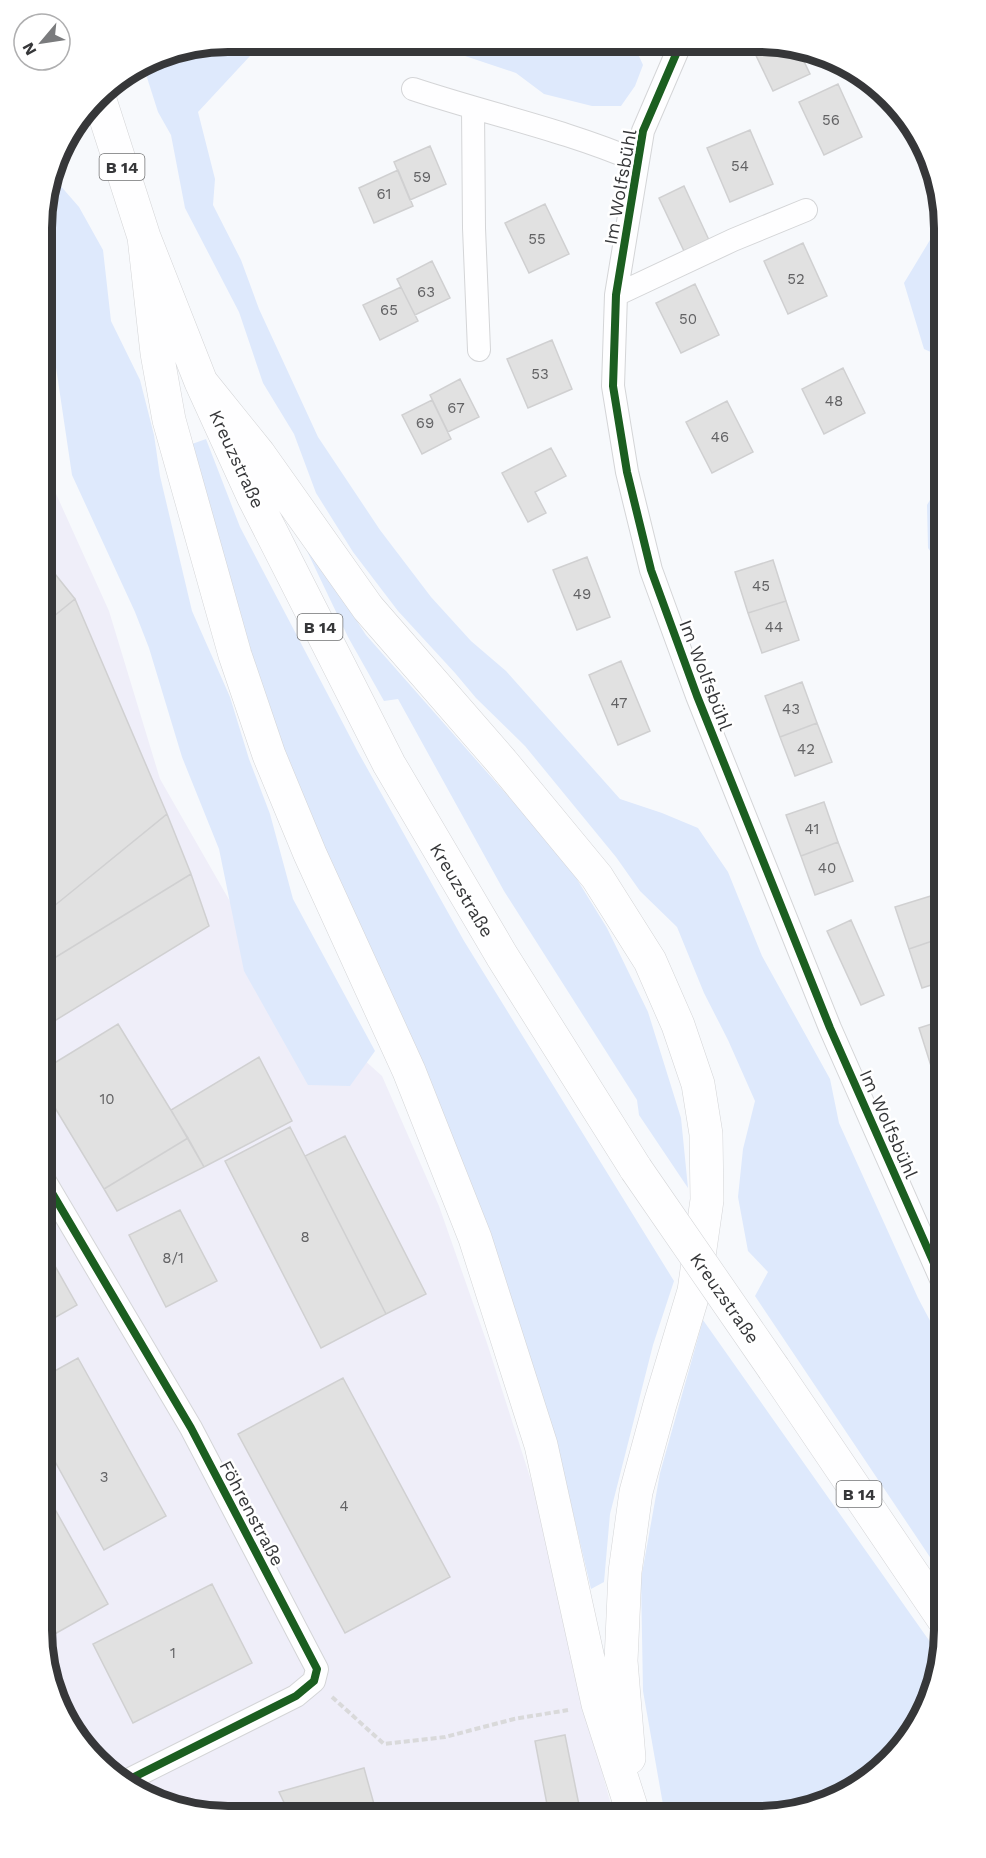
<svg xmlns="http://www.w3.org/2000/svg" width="986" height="1858" font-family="'Work Sans',sans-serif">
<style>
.industrial{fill:#efeef9}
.green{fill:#dee9fc}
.building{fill:#e1e1e1;stroke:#d0d0d1;stroke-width:1.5}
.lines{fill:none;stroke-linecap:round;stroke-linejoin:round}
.street-casing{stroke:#d4d5d7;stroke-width:24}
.primary-casing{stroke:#d4d5d7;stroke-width:34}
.path{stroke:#d9d9da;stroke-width:4;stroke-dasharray:6 3;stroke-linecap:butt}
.street{stroke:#fefeff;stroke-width:22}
.primary{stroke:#fefeff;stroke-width:33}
.primary-bridge-casing{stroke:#d4d5d7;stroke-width:34;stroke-linecap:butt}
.primary-bridge{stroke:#fefeff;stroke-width:33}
.cycleway-casing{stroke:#fff;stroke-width:11}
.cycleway{stroke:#1b5e20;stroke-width:8}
.labels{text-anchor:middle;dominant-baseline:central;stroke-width:5;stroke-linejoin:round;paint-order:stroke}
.number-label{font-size:15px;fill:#626264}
.shield{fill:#fff;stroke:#727374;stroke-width:1.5}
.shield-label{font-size:16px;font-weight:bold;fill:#363739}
.street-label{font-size:18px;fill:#363739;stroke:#fff}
.rim{fill:none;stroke:#363739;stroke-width:8}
</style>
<rect width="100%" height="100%" fill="#f7f9fc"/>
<!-- industrial -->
<path class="industrial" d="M43,465L109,611L160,779L236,912L301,1003L382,1076L439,1206L487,1343L544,1521L584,1705L614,1816L204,1814L146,1797L106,1770L52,1689L42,1629Z"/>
<!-- green -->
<path class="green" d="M229,42H257L250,56L198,112L215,179L213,205L241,260L259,309L318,437L380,530L431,597L471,641L506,671L620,799L662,813L698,828L728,872L762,956L830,1079L839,1123L918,1298L944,1347V1578L755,1296L768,1272L748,1251L738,1197L743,1149L755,1101L728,1040L704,993L677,927L640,891L616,857L525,746L476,698L455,673L398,611L353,552L316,493L294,434L263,383L239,312L185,208L171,135L158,112L143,65L158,56Z
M408,43L634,45L643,65L635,86L621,106H592L544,94L516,73L462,55Z
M52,176L79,207L103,250L111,321L140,380L154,435L160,476L192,611L230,697L249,759L270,814L293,899L375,1051L350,1086L308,1085L244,971L219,849L182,757L149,648L135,612L72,475L43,280L44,205Z
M941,208L944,229V358L924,349L904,283L933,235Z
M206,439L240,527L358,752L464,941L674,1281L653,1345L610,1514L604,1582L591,1589L556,1441L325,850L261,693L192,444Z
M943,478H944V570L928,548L927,505Z
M297,530L366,635L567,863L607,928L648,1012L681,1118L688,1188L639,1115L637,1100L504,891L398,699L384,701L348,637Z
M703,1320L940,1656L930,1700L905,1743L861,1784L817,1806L757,1816H665L643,1691L641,1579L660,1473Z"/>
<!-- building -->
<path class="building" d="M751,45L793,46L797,47L810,74L773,91Z
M838,84L862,137L824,155L799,102Z
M750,130L773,184L730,202L707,148Z
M430,146L446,184L410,200L394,162Z
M398,170L413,206L374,223L359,188Z
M684,186L709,240L684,251L659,198Z
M545,204L569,254L529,273L505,223Z
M803,243L827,296L788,314L764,261Z
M432,261L450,298L415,315L397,279Z
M695,284L719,335L681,353L656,303Z
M401,287L418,321L380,340L363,305Z
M552,340L572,389L528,408L507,359Z
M843,368L865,413L824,434L802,389Z
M460,379L479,417L448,432L430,395Z
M432,400L451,439L422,454L402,415Z
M727,401L753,452L712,473L686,422Z
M551,448L566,476L535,492L546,513L528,522L502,473Z
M587,557L610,617L577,630L553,570Z
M43,559L75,599L43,625Z
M773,560L786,601L748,613L735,572Z
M75,599L167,814L43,915V625Z
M786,601L799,640L762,653L748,613Z
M621,661L650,731L618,745L589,675Z
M802,682L817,723L780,737L765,696Z
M817,723L832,762L795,776L780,737Z
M824,802L838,842L801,856L786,815Z
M167,814L191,874L43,965V915Z
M838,842L853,881L815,895L801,856Z
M191,874L209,926L43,1028V965Z
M934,895L944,928V937L909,949L895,907Z
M851,920L884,995L861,1005L827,931Z
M944,937V981L922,988L909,949Z
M944,1020V1065L932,1069L919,1028Z
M118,1024L188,1138L104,1189L43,1088V1070Z
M259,1057L292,1121L204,1167L171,1110Z
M944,1065V1104L932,1069Z
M290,1127L386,1314L321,1348L225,1161Z
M345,1136L426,1294L386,1314L305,1156Z
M188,1138L204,1167L117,1211L104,1189Z
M180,1210L217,1281L166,1307L129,1235Z
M42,1243L77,1305L42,1325Z
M78,1358L166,1516L104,1550L42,1438V1378Z
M343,1378L450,1577L345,1633L238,1434Z
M42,1486L108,1604L44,1640L42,1629Z
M212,1584L252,1663L133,1723L93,1644Z
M565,1735L581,1815H549L535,1741Z
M364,1768L377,1815H290L279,1792Z"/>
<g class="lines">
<!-- street casing -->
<g class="street-casing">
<path id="street" d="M680,45L643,131L616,295L613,386L627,472L651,570L697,696L830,1028L944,1286
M413,89C488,114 565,130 637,161
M473,109L474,228L479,350
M616,295L733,240L806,210
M42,1176L191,1428L317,1669L314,1681L296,1696L124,1782"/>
</g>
<!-- primary casing -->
<g class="primary-casing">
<path id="primary" d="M99,97L144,237L201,382L253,496L389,764L502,956L636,1169
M144,237L157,353L169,420L235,655L269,755L310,854L409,1071L475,1238L541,1445L598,1704L634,1816
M201,382L259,454L368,608L502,762L597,877L650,961L678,1025L698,1084L706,1134L707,1200L694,1291L660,1404L636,1492L625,1572L621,1661L629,1758
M774,1369L944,1620"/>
</g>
<!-- path -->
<path class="path" d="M332,1697L384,1744L445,1737L514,1719L568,1710"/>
<!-- street -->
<use href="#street" class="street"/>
<!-- primary -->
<use href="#primary" class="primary"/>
<!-- primary-bridge casing -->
<g class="primary-bridge-casing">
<path id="primary-bridge" d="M636,1169L774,1369"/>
</g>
<!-- primary-bridge -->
<use href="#primary-bridge" class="primary-bridge"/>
<!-- cycleway casing -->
<g class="cycleway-casing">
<path id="cycleway" d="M680,45L643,131L616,295L613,386L627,472L651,570L697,696L830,1028L944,1286
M42,1176L191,1428L317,1669L314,1681L296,1696L124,1782"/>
</g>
<!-- cycleway -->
<use href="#cycleway" class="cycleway"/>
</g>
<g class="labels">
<!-- number labels -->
<g class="number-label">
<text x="831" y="120">56</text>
<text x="740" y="166">54</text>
<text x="422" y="177">59</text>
<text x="384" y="194">61</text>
<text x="537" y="239">55</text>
<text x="796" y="279">52</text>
<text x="426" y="292">63</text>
<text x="389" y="310">65</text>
<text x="688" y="319">50</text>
<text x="540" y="374">53</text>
<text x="834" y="401">48</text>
<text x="456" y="408">67</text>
<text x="425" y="423">69</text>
<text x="720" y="437">46</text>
<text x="761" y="586">45</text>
<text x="582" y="594">49</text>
<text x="774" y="627">44</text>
<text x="619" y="703">47</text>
<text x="791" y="709">43</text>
<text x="806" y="749">42</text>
<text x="812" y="829">41</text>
<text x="827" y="868">40</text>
<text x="107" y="1099">10</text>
<text x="305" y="1237">8</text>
<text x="173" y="1258">8/1</text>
<text x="104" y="1477">3</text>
<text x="344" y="1506">4</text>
<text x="173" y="1653">1</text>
</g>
<!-- shield labels -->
<g class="shield">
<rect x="99.5" y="154" width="45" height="26" rx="4.5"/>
<rect x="297.5" y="614" width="45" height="26" rx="4.5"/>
<rect x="836.5" y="1481" width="45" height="26" rx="4.5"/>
</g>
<g class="shield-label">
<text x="122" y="167">B 14</text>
<text x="320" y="627">B 14</text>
<text x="859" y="1494">B 14</text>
</g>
<!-- street labels -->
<g class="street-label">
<text transform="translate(620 187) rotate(-80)">Im Wolfsbühl</text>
<text transform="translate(237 459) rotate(65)">Kreuzstraße</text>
<text transform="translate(706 675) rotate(69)">Im Wolfsbühl</text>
<text transform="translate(462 890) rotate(59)">Kreuzstraße</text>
<text transform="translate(889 1124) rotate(66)">Im Wolfsbühl</text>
<text transform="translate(725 1298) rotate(55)">Kreuzstraße</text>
<text transform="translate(252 1513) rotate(62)">Föhrenstraße</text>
</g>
</g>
<!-- crop -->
<path d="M0 0H986V1858H0ZM228 52H758A176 176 0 0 1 934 228V1630A176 176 0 0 1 758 1806H228A176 176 0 0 1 52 1630V228A176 176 0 0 1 228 52Z" fill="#fff" fill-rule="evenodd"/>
<path class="rim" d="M228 52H758A176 176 0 0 1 934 228V1630A176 176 0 0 1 758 1806H228A176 176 0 0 1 52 1630V228A176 176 0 0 1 228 52Z"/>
<!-- north arrow -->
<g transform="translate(42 42) rotate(241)"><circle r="28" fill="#ffffff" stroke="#afafb0" stroke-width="1.5"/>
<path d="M0-4.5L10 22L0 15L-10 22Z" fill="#7a7b7d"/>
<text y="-9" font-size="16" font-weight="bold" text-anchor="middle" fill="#363739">N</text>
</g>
</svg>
